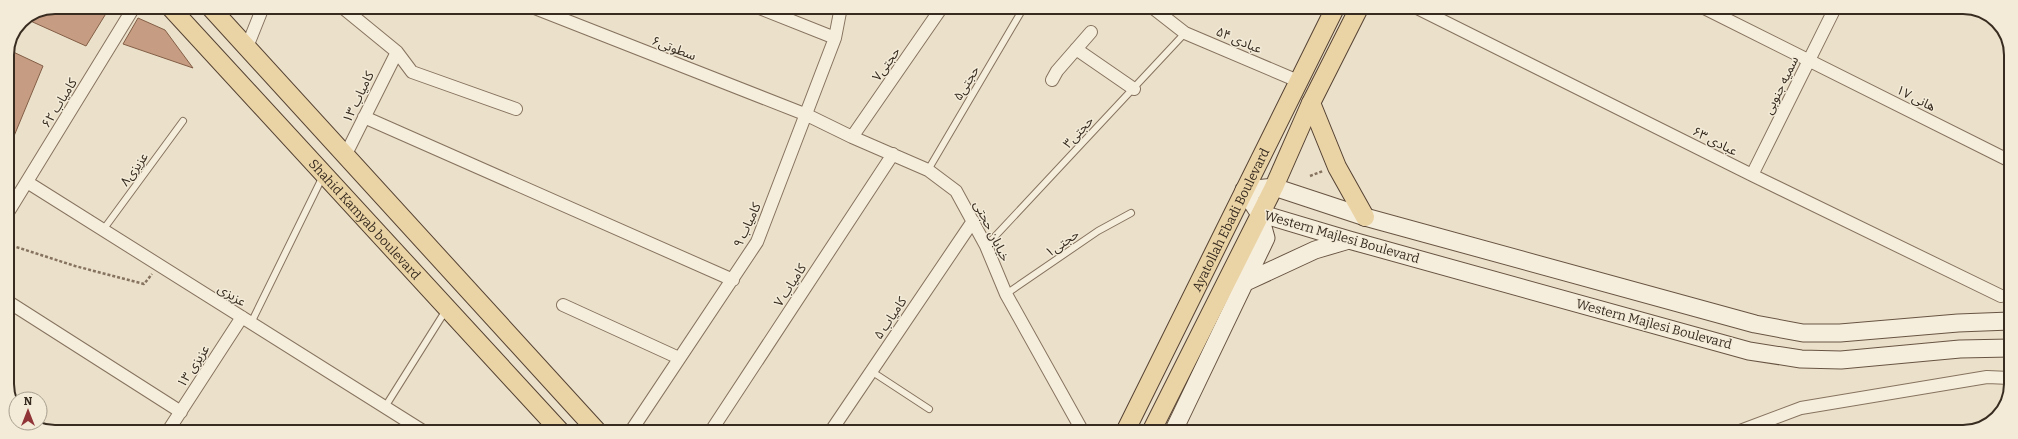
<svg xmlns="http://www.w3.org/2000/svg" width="2018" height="439" font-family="Bitter,'Noto Sans Arabic',serif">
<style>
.building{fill:#c69d82;stroke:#835e47}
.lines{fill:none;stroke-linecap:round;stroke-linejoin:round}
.service-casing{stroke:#86735f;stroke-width:8}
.minor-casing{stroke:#86735f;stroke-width:14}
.secondary-casing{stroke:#685442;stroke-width:19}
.primary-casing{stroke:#554233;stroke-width:20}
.path{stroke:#86735f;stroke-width:2.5;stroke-dasharray:3 2;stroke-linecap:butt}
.service{stroke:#f6eedc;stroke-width:6}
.minor{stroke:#f6eedc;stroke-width:12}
.secondary{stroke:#f6eedc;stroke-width:17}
.primary{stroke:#ead3a5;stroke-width:18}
.labels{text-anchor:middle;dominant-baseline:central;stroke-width:3;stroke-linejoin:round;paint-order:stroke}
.street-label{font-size:13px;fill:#382c21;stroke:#f3ebd8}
.rim{fill:none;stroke:#382c21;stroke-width:2}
</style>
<rect width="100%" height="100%" fill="#ebe0c9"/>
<!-- building -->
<path class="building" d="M55,7H110L86,46L26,19Z
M138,18L165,30L193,68L123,44Z
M9,50L43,66L7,153V55Z"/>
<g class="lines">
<!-- service casing -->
<g class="service-casing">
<path id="service" d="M928,170L1024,7
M103,230L183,121
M986,246L1185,33
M1006,294L1098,231L1131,213
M251,323L323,176
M871,371L929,409
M385,407L446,310"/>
</g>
<!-- minor casing -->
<g class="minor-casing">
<path id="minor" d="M342,7L397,52L412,72L516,109
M532,7L807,115L852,137L928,170L956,191L986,246L1006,294L1083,432
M757,7L835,38
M1153,8L1185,33L1298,81
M1417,8L1752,175L2001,296
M1704,8L2010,161
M247,47L263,7
M1076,49L1134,89
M1052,80L1057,71L1091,32
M364,117L733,280
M852,137L942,7
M345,156L397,52
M1752,175L1835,8
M27,182L423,431
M7,214L134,7
M7,301L181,412
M563,305L679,358
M168,431L242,317
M631,431L757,242L835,38L841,7
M711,431L893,154
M831,431L973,221
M1737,432L1801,408L1987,377L2010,378"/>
</g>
<!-- secondary casing -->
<g class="secondary-casing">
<path id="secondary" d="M1246,282L1315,250L1349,240
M2010,348L1960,349L1841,360L1801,359L1749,351L1349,240L1259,213L1244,190L1274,187L1365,217L1755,324L1803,333H1840L1958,323L2010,321
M1173,432L1266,238L1259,213"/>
</g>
<!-- primary casing -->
<g class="primary-casing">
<g id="primary">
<path id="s1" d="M170,7L560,431"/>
<path d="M210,7L597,431"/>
<path d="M1311,103L1337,167L1365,217"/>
<path id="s2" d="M1125,432L1335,8"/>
<path d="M1151,432L1274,187L1311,103L1359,8"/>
</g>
</g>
<!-- path -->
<path class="path" d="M1310,176L1323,171
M7,244L75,266L144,284L152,274"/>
<!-- service -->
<use href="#service" class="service"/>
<!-- minor -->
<use href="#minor" class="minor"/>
<!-- secondary -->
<use href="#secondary" class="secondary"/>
<!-- primary -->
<use href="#primary" class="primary"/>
</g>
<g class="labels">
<!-- street labels -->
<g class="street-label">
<text transform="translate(1239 40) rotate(23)">عبادی ۵۴</text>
<text transform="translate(674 48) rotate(21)">سطوتی۶</text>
<text transform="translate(886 64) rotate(-55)">حجتی۷</text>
<text transform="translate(966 83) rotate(-59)">حجتی۵</text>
<text transform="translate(1781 85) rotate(-64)">سمیه جنوبی</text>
<text transform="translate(358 97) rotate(-64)">کامیاب ۱۳</text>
<text transform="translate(1916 98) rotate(27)">هانی ۱۷</text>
<text transform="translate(59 103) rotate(-58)">کامیاب ۶۲</text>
<text transform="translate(1078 132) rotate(-47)">حجتی۳</text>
<text transform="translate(1715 141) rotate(27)">عبادی ۶۳</text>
<text transform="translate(134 169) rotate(-54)">عزیزی۸</text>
<text stroke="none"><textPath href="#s2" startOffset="237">Ayatollah Ebadi Boulevard</textPath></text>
<text stroke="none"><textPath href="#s1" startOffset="288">Shahid Kamyab boulevard</textPath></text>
<text transform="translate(747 225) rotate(-65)">کامیاب ۹</text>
<text transform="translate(992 231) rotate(64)">خیابان حجتی</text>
<text transform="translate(1342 237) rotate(16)">Western Majlesi Boulevard</text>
<text transform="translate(1062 243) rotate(-35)">حجتی۱</text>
<text transform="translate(790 285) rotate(-57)">کامیاب ۷</text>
<text transform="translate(232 295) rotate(32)">عزیزی</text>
<text transform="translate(890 318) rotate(-56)">کامیاب ۵</text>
<text transform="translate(1654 324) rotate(15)">Western Majlesi Boulevard</text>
<text transform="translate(193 366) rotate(-57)">عزیزی ۱۳</text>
</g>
</g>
<!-- crop -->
<path d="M0 0H2018V439H0ZM55 14H1963A41 41 0 0 1 2004 55V384A41 41 0 0 1 1963 425H55A41 41 0 0 1 14 384V55A41 41 0 0 1 55 14Z" fill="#f3ebd8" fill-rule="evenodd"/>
<path class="rim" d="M55 14H1963A41 41 0 0 1 2004 55V384A41 41 0 0 1 1963 425H55A41 41 0 0 1 14 384V55A41 41 0 0 1 55 14Z"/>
<!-- north arrow -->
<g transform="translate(28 411)"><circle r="19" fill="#f3ebd8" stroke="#a89f8f"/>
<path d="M0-3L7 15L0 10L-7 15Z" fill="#903437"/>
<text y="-6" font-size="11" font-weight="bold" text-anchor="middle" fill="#382c21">N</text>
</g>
</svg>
